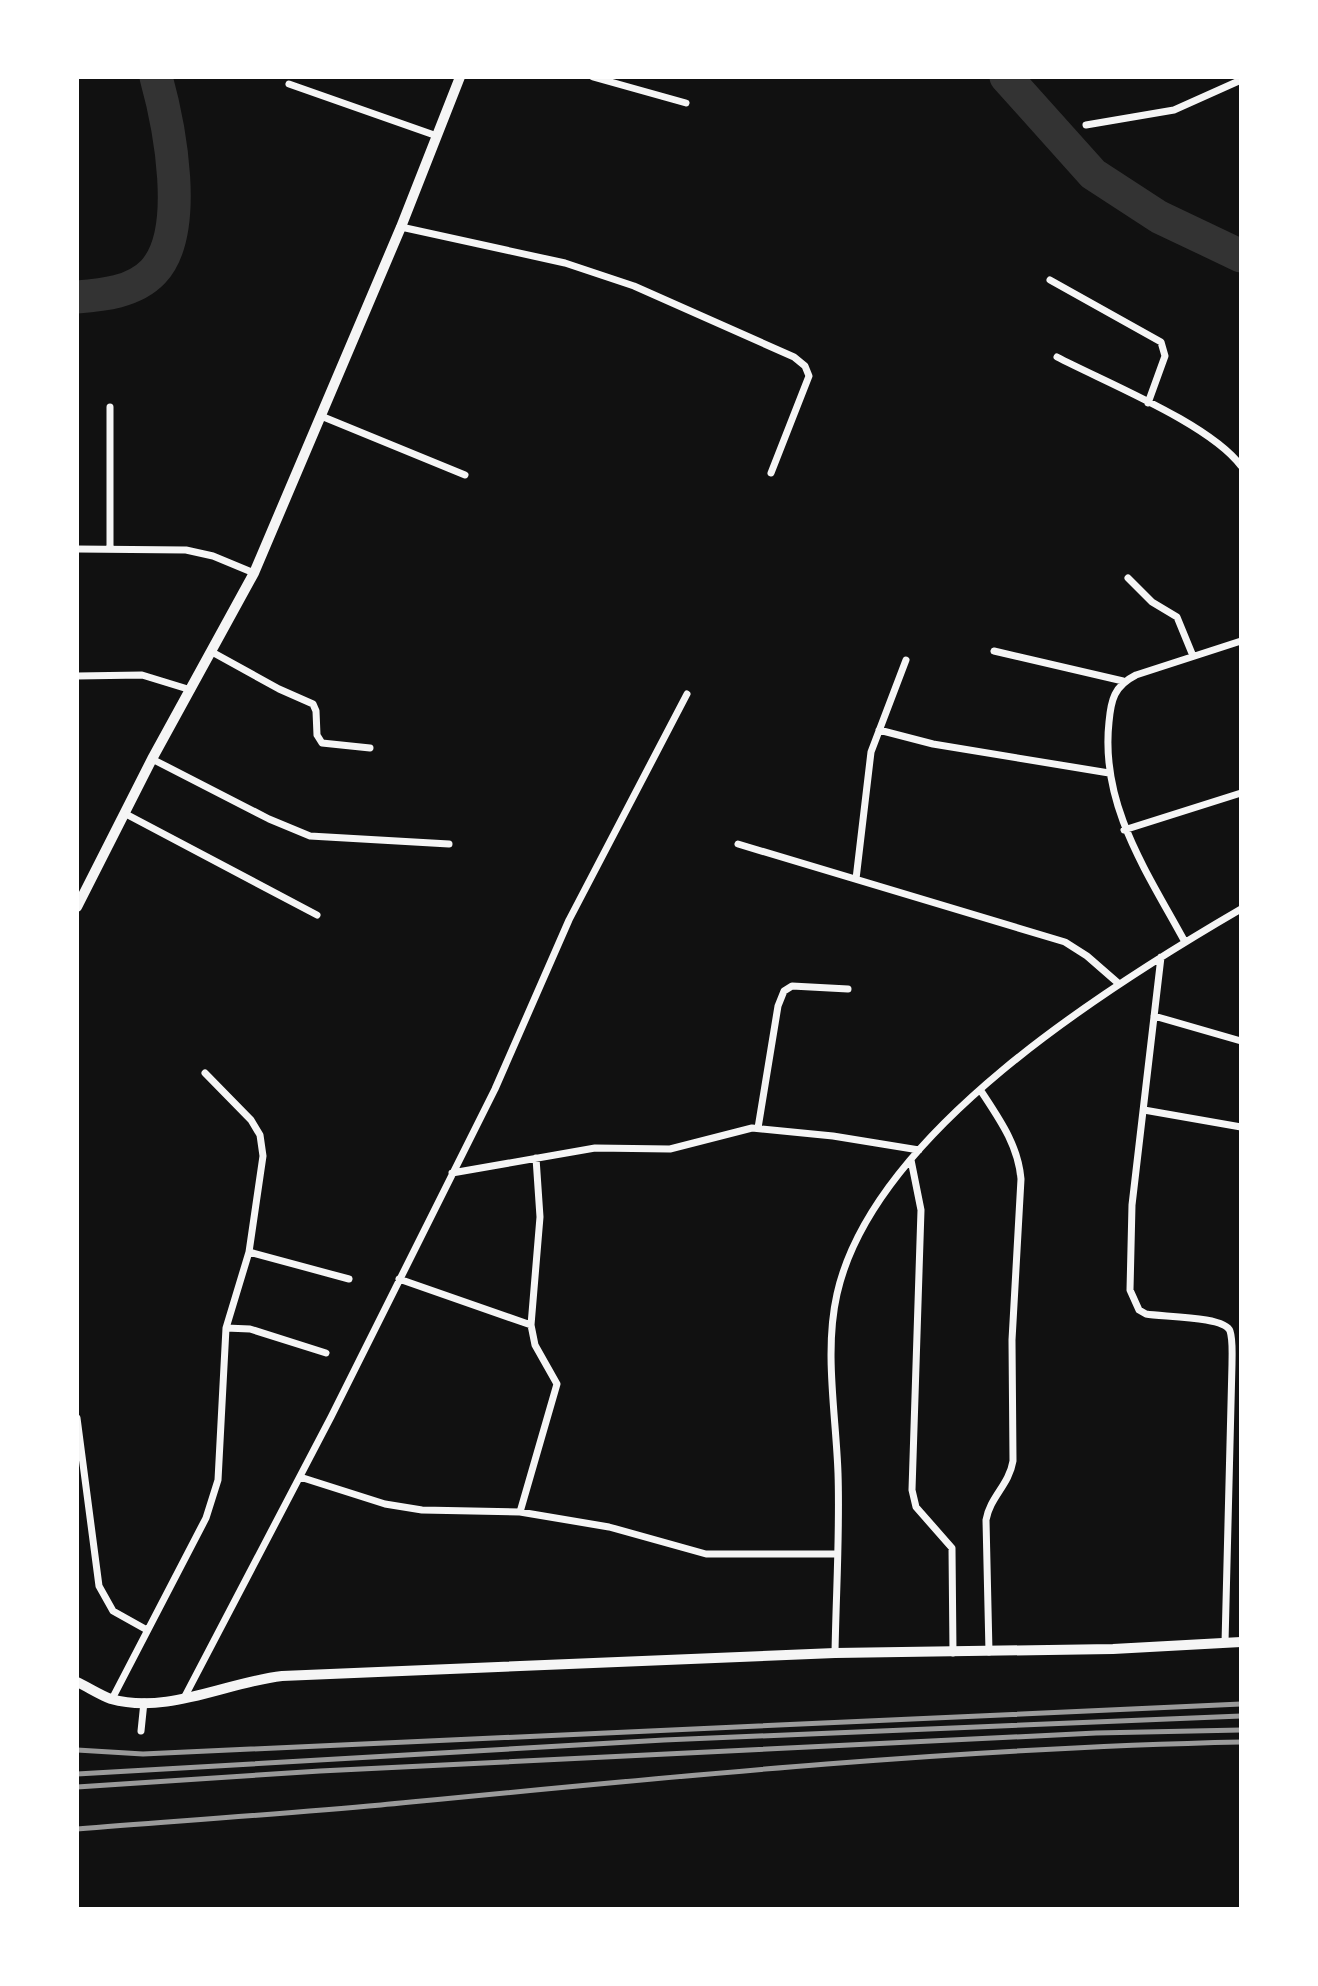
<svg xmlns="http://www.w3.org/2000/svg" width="1318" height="1986" font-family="'Playfair Display',serif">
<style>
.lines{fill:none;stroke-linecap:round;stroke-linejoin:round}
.river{stroke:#333;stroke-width:33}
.minor{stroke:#f5f5f5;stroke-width:7}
.tertiary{stroke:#f5f5f5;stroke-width:10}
.rail{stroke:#9a9a9a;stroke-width:5}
</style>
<rect width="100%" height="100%" fill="#111"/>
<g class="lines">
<!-- river -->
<path class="river" d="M1006,77L1093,174L1159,217L1241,256
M77,297C103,295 134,292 153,272C191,232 169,124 156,77"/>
<!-- minor -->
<path class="minor" d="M593,77L686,103
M289,84L437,136
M1086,125L1174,110L1241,80
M401,227L565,263L634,286L794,357L805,366L809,376L771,473
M1050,280L1161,342L1165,356L1148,403
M1057,357C1107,383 1210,424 1241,466
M110,407V549
M321,416L465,475
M77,549L186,550L213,556L254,573
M1128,578L1152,602L1177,617L1193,656
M994,651L1123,681
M212,652L279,689L313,704L316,711L317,735L322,743L370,748
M77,676L142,675L191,690
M879,730L933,744L1109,773
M152,759L269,819L310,836L449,844
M124,813L317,915
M1124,830L1241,793
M738,844L1065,942L1087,956L1118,983
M856,879L871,752L906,660
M1185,942C1147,872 1100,805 1109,722C1111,700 1114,686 1136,675L1241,641
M1161,957L1132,1205L1130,1290L1139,1310L1146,1314C1162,1317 1225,1316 1230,1331C1233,1340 1232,1354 1232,1364L1225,1643
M1154,1016L1241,1041
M981,1091C1000,1120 1018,1145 1021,1179L1012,1340L1013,1461C1009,1485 990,1497 986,1520L989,1652
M1144,1110L1241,1127
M758,1128L778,1006L784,991L792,986L848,989
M911,1160L921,1210L912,1490L916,1507L952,1548L953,1653
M452,1173L595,1148L670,1149L752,1128L833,1136L919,1150
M249,1252L349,1279
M399,1279L531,1325
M226,1328L250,1329L326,1353
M77,1418L99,1586L113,1611L147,1630
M300,1477L385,1504L422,1510L520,1512L609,1527L706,1554H837
M520,1512L557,1384L535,1345L531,1325L540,1217L536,1158
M835,1653C836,1593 840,1533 838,1473C836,1415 824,1351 837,1294C873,1133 1107,987 1241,909
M184,1698L331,1417L495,1089L569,920L687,694
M112,1699L206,1518L218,1480L226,1328L249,1252L263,1156L260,1135L251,1120L205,1073
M141,1731L144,1702"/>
<!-- tertiary -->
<path class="tertiary" d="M77,907L152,759L254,573L401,227L460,77
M77,1682C88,1687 100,1695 111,1699C167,1715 227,1682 282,1676L835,1653L1113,1649L1241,1642"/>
<!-- rail -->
<path class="rail" d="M77,1750L143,1754L1241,1704
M77,1774L664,1740L1241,1716
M77,1787L320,1771L1096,1733L1241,1730
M77,1829C178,1821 280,1814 381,1805C667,1777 954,1748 1241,1742"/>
</g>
<!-- border -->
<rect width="1318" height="1986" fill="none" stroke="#ffffff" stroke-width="158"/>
</svg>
